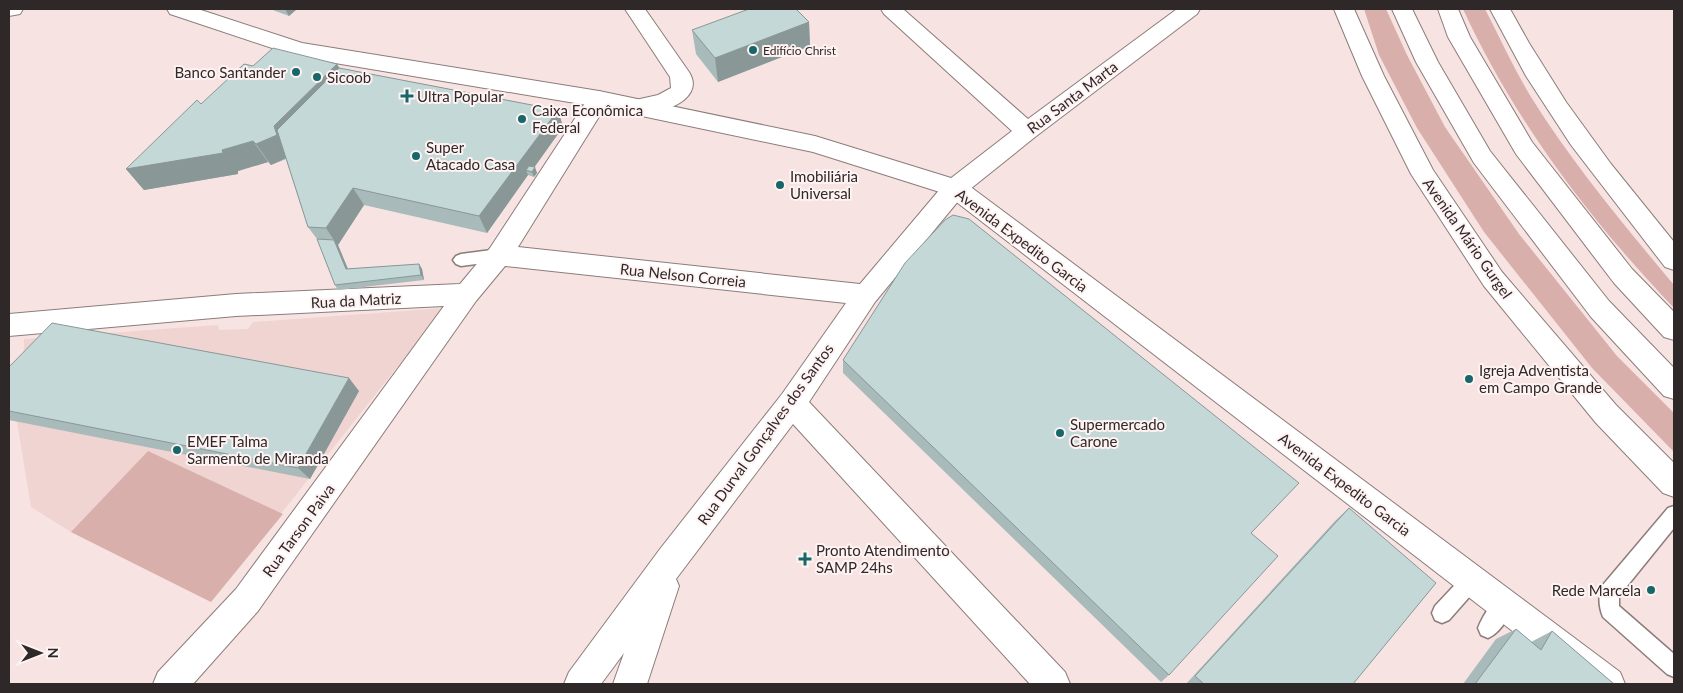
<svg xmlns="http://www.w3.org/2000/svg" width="1683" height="693" font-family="Lato,sans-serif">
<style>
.built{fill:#f0d4d2}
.green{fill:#d9afab}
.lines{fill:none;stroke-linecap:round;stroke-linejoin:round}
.service-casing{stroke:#8c7c7a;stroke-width:3}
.minor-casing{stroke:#8c7c7a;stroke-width:2}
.secondary-casing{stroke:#8c7c7a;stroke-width:2}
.primary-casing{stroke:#8c7c7a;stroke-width:2}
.service{fill:#fff;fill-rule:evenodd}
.minor{fill:#fff;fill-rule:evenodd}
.secondary{fill:#fff;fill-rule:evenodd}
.primary{fill:#fff;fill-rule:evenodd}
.wall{fill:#a9baba}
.shaded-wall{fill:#899797}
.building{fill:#c4d8d8;stroke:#899797}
.poi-dot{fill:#176669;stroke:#fef3f2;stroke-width:2}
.labels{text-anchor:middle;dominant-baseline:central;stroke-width:4;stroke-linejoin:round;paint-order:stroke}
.far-poi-label{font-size:12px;fill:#2f2828;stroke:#fef3f2;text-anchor:start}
.poi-label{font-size:15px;fill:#2f2828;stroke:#fef3f2;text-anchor:start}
.street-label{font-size:15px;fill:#2f2828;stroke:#fef3f2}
</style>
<rect width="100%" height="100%" fill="#f7e4e2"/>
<!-- built -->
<path class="built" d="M444,308L211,602L71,532L31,507L17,422L9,420V400L23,381L24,339L218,325L219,330L248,329L253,322Z"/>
<!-- green -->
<path class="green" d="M1364,9H1386L1407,55L1445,127L1519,234L1617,356L1674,413V452L1592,368L1484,232L1417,128L1379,55Z
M1463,9H1485C1500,38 1514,69 1531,97C1573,164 1623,224 1674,285V308C1590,220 1514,120 1463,9Z
M148,451L283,514L211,602L71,532Z"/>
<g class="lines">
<!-- service casing -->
<g class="service-casing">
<path id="service" d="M499,249L504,251L507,255L504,259L499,261L461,266L456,264L453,260L456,256L461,254Z
M1674,506V528L1619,596V606L1674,654V677L1667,674L1603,617C1599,607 1598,596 1602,586L1668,508Z
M1472,571L1479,574L1481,580L1479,586L1449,620L1442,623L1435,620L1432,613L1435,606L1465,574Z
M1504,596L1511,598L1514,605C1509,617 1500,633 1488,638L1481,635L1478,628C1483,616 1492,600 1504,596Z"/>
</g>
<!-- minor casing -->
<g class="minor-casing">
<path id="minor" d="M9,9H23L20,14L9,16Z
M625,9H645L689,72C708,102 652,118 631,113L628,107L631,101L658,95L671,88L670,77Z
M881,9H903L1028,119L1177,9H1200L1197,14L1035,137L964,194L875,302L809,402L1065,672L1070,684H1030L793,424L676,579L679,586L647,684H613L624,653L601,684H564L569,672L660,549L782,394L846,303L505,266L476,301L258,611L193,684H153L158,672L236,589L444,306L236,316L9,336V314L236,294L460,284L490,248L591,94L599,91L607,94L610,99L518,247L860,284L946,182L1012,131L884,14Z"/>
</g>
<!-- secondary casing -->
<g class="secondary-casing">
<path id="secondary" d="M167,9H198L302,43L599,91L815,136L964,182L1620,672L1625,684H1581L946,194L813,152L599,107L299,57L170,14Z
M1334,9H1354L1384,76L1433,170L1502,272L1616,405L1674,463V497L1663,493L1596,423L1484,286L1411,174L1362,76Z
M1490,9H1510L1529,43L1566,102L1611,164L1674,242V270L1665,267L1571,145L1526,76Z"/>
</g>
<!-- primary casing -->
<g class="primary-casing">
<path id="primary" d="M1392,9H1412L1438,62L1490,151L1609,301L1674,368V399L1664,396L1591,317L1474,163L1416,62Z
M1438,9H1458L1470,37L1532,142L1632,269L1674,312V340L1664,337L1614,283L1516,154L1448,37Z"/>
</g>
<!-- service -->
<use href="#service" class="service"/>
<!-- minor -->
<use href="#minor" class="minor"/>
<!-- secondary -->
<use href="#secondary" class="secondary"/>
<!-- primary -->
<use href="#primary" class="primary"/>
</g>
<!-- wall -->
<path class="wall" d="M270,9H297L289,16Z
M809,22L810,46L718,82L696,54L692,30Z
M337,64L339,68L558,110L563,127L534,167L537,173L534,177L528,175L487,233L364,205L338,245L348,269L419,264L422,269L424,280L338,290L335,285L317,239L308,227L286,159L271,165L268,162L238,171V174L144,190L126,169L201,104L253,66Z
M843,360L1252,533L1169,675L1161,682L843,373Z
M9,367L359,391L310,479L9,420Z
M1349,508L1353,684H1186L1335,521Z
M1516,629L1531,642L1552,631L1614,684H1463L1496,639Z"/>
<!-- shaded-wall -->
<path class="shaded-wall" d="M285,9H297L289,16Z
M809,22L810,46L718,82L715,58Z
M337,64L349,85L291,156L271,165L256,144Z
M558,110L563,127L531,172L526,170L528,175L487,233L479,216Z
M253,141L268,162L238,171V174L144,190L126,169L222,150Z
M535,167L537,173L534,177L532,172Z
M353,188L364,205L338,245L350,274L346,269L334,240L326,228Z
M419,264L422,269L424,280L421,275Z
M349,378L359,391L310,479L298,468Z"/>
<!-- building -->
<path class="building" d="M749,9H796L809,22L715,58L692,30Z
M273,48L337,64L274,126L277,135L256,144L253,141L222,150L223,153L126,169L197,100L201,104L244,64L253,66Z
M339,68L558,110L479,216L353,188L326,228L308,227L277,130Z
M529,166L535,167L532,172L526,170Z
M953,215L969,219L1299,483L1251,533L1278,556L1169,675L843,360L905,263L945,220Z
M317,239L334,240L346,269L419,264L421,275L335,285Z
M52,323L349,378L298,468L9,411V367Z
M1349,508L1436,583L1353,684H1204L1195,676Z
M1516,629L1541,650L1552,631L1614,684H1475Z"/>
<!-- markers -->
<g class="poi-dot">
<circle cx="753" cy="50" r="5"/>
<circle cx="296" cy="72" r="5"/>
<circle cx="317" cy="77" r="5"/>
<path d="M404.5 88.5h5v5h5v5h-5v5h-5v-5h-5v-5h5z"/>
<circle cx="522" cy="119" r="5"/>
<circle cx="416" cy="156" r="5"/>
<circle cx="780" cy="185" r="5"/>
<circle cx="1469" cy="379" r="5"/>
<circle cx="1060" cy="433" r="5"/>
<circle cx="177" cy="450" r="5"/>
<path d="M802.5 551.5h5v5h5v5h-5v5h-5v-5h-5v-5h5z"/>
<circle cx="1651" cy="590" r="5"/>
</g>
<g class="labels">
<!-- far-poi labels -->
<g class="far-poi-label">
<text x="763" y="50">Edifício Christ</text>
</g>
<!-- poi labels -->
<g class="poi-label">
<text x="286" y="72" text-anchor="end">Banco Santander</text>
<text x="327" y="77">Sicoob</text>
<text x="417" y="96">Ultra Popular</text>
<text x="532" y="110">Caixa Econômica<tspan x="532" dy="17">Federal</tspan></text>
<text x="426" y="147">Super<tspan x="426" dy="17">Atacado Casa</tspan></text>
<text x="790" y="176">Imobiliária<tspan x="790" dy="17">Universal</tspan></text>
<text x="1479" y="370">Igreja Adventista<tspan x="1479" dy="17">em Campo Grande</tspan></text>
<text x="1070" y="424">Supermercado<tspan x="1070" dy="17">Carone</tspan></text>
<text x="187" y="441">EMEF Talma<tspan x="187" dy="17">Sarmento de Miranda</tspan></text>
<text x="816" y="550">Pronto Atendimento<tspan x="816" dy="17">SAMP 24hs</tspan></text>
<text x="1641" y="590" text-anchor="end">Rede Marcela</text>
</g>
<!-- street labels -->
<g class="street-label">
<text transform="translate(1072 97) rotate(-37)">Rua Santa Marta</text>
<text transform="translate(1468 238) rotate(55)">Avenida Mário Gurgel</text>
<text transform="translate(1022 240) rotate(37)">Avenida Expedito Garcia</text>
<text transform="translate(683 275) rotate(6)">Rua Nelson Correia</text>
<text transform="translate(356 300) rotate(-3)">Rua da Matriz</text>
<text transform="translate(765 434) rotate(-54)">Rua Durval Gonçalves dos Santos</text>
<text transform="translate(1345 484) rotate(37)">Avenida Expedito Garcia</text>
<text transform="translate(298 530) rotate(-54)">Rua Tarson Paiva</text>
</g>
</g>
<!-- border -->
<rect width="1683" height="693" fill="none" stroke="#2f2828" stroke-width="20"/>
<!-- north arrow -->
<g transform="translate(40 653) rotate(90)" stroke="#fef3f2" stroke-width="4" paint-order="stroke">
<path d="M0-4L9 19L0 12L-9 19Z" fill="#2f2828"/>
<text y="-8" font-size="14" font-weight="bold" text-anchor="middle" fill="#2f2828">N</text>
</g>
</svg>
